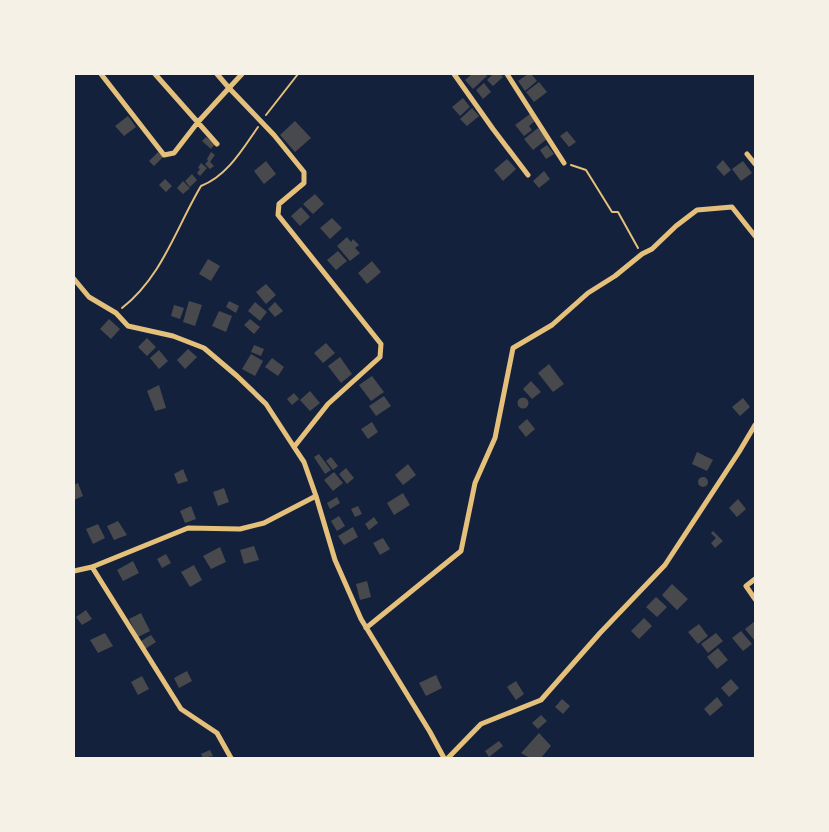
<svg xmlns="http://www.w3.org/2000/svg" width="829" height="832" font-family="'Titillium Web',sans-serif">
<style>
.building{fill:#48494c}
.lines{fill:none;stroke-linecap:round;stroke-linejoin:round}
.path{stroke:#e5c07b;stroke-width:2}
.minor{stroke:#e5c07b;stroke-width:5}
</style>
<rect width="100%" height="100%" fill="#14213d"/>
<!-- building -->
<path class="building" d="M472,74H485L487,76L473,89L465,80Z
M493,74H500L503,77L493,86L487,80Z
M528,74H531L537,81L525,91L518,81Z
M539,82L547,92L534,102L526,92Z
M484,83L491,92L483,99L476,90Z
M463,98L470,107L460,116L452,107Z
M472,108L479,116L467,126L460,119Z
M530,114L535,121L529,126L532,130L524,136L515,125Z
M128,116L136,127L124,136L115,126Z
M295,121L311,138L295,152L280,135Z
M538,128L547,139L533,150L524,139Z
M567,131L576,142L569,147L560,136Z
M206,137L215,144L211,149L202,141Z
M547,145L554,154L546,159L540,150Z
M158,152L163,157L154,166L149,161Z
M211,152L215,155L210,162L214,166L210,169L205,164L208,161L207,159Z
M507,159L516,169L503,181L494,170Z
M723,160L731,170L724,176L716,167Z
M266,161L276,174L264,184L254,171Z
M743,161L752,173L741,181L732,169Z
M201,163L207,168L200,176L197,173L200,169L198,168Z
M544,171L550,179L539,188L533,181Z
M192,174L197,180L190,187L185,181Z
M165,179L172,186L166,192L159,185Z
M183,181L190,188L183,194L177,188Z
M315,194L324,204L313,214L303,204Z
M301,207L310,217L300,226L291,216Z
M332,218L342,228L330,239L320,228Z
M347,237L351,242L353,239L359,245L355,248L360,253L350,261L337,246Z
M338,251L347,261L336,270L327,260Z
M208,259L220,266L211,281L199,274Z
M372,261L381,272L367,284L358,273Z
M266,284L276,295L266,304L256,292Z
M189,301L202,305L195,326L183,322Z
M229,301L239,306L236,313L226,307Z
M255,302L267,312L260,321L248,311Z
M275,302L283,311L275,317L268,309Z
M174,305L184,308L180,319L171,316Z
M219,311L232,316L226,332L212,326Z
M109,319L120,329L111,339L100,329Z
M250,319L260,327L254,334L244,325Z
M147,338L156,347L147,356L138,347Z
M326,343L335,353L323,363L314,353Z
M254,345L264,349L261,356L251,352Z
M188,349L197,357L185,369L177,360Z
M159,350L168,361L159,369L150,358Z
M251,354L263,361L255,376L242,369Z
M340,357L352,374L341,383L328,366Z
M272,358L284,367L278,376L265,367Z
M549,364L564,384L553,392L538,373Z
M372,376L384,392L371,401L359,385Z
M531,381L541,392L532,399L523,389Z
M159,385L166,408L155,411L147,391Z
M310,391L320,403L310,411L300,400Z
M294,393L299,399L292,405L287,399Z
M384,396L391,406L376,416L369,406Z
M517.5 403a5.5 5.5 0 1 1 11 0a5.5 5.5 0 1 1-11 0Z
M743,398L750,407L740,416L732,407Z
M527,419L535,429L526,437L518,427Z
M372,422L378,432L368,439L361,429Z
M697,452L713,460L707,471L692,464Z
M319,454L331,470L325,474L314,457Z
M331,457L338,466L333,470L326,461Z
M408,464L416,475L403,485L395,475Z
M346,468L354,478L347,484L339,474Z
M183,469L188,481L178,484L174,474Z
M334,472L343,483L333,491L324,480Z
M698 482a5 5 0 1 1 10 0a5 5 0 1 1-10 0Z
M78,483L83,496L74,500V485Z
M224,488L229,502L218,506L213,492Z
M403,493L410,505L394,515L387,503Z
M337,497L340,503L330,509L327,503Z
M738,499L746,509L737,517L729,508Z
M191,506L196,519L185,523L180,511Z
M358,506L362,514L355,517L351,509Z
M339,516L345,526L337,531L331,521Z
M374,517L378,523L369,530L365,524Z
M118,521L127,535L114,540L107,526Z
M98,524L105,538L93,544L86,529Z
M353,527L358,537L344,545L338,536Z
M713,531L723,541L715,548L711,543L716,538L711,533Z
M383,538L390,549L380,555L373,543Z
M254,546L259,560L244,564L240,550Z
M220,547L226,562L211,569L203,556Z
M166,554L171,563L162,568L157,559Z
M133,561L139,573L123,581L117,570Z
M194,565L202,580L190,587L181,572Z
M367,581L371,597L360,600L356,584Z
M672,584L688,599L677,610L662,595Z
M656,597L667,607L657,617L646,607Z
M86,610L92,619L82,625L76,617Z
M141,613L150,631L138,637L129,619Z
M644,618L652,626L639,639L631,631Z
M755,621V641L745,629Z
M699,624L708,636L698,644L688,632Z
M741,631L752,644L743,651L732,638Z
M105,633L113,646L98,653L90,640Z
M716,633L723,641L708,653L701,644Z
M151,635L156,642L145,649L141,641Z
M718,648L728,660L717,669L707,657Z
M187,671L192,681L179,688L174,678Z
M436,675L442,688L426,696L419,683Z
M142,676L149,689L138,695L131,682Z
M731,679L739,688L729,697L721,688Z
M516,681L524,694L516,700L507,687Z
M717,697L723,705L710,716L704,709Z
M562,699L570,706L563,714L555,707Z
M541,715L547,721L538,729L532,723Z
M539,733L551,746L541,758H530L521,753Z
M499,741L503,746L489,757L485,751Z
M210,750L213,756L203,758L201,754Z"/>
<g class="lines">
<!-- path -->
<path class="path" d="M266,115L298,74
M571,165L586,170L612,212H618L638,248
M122,308C162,277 176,228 201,186C227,176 242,150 258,127"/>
<!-- minor -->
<path class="minor" d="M101,74L164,155L174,153L198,122L229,88L274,135L304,172V183L279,204L278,215L381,344L380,357L328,404L294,447
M155,74L217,144
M217,74L229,88L242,74
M454,74L493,129L528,175
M507,74L564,163
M747,154L755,164
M74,279L89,297L116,313L128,326L173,336L204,348L237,376L266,404L294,447L304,462L316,496L264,523L240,529L188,528L92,567L74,571
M316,496L335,560L361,619L430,732L444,758
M92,567L181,709L217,733L231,758
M755,579L746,586L755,599
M366,628L461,551L475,483L495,438L513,348L552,325L588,293L615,276L642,254L652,249L676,226L697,210L732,207L755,236
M448,758L481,724L541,700L600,633L665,565L739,452L755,425"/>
</g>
<!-- border -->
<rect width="829" height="832" fill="none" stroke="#f6f1e7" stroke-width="150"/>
</svg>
